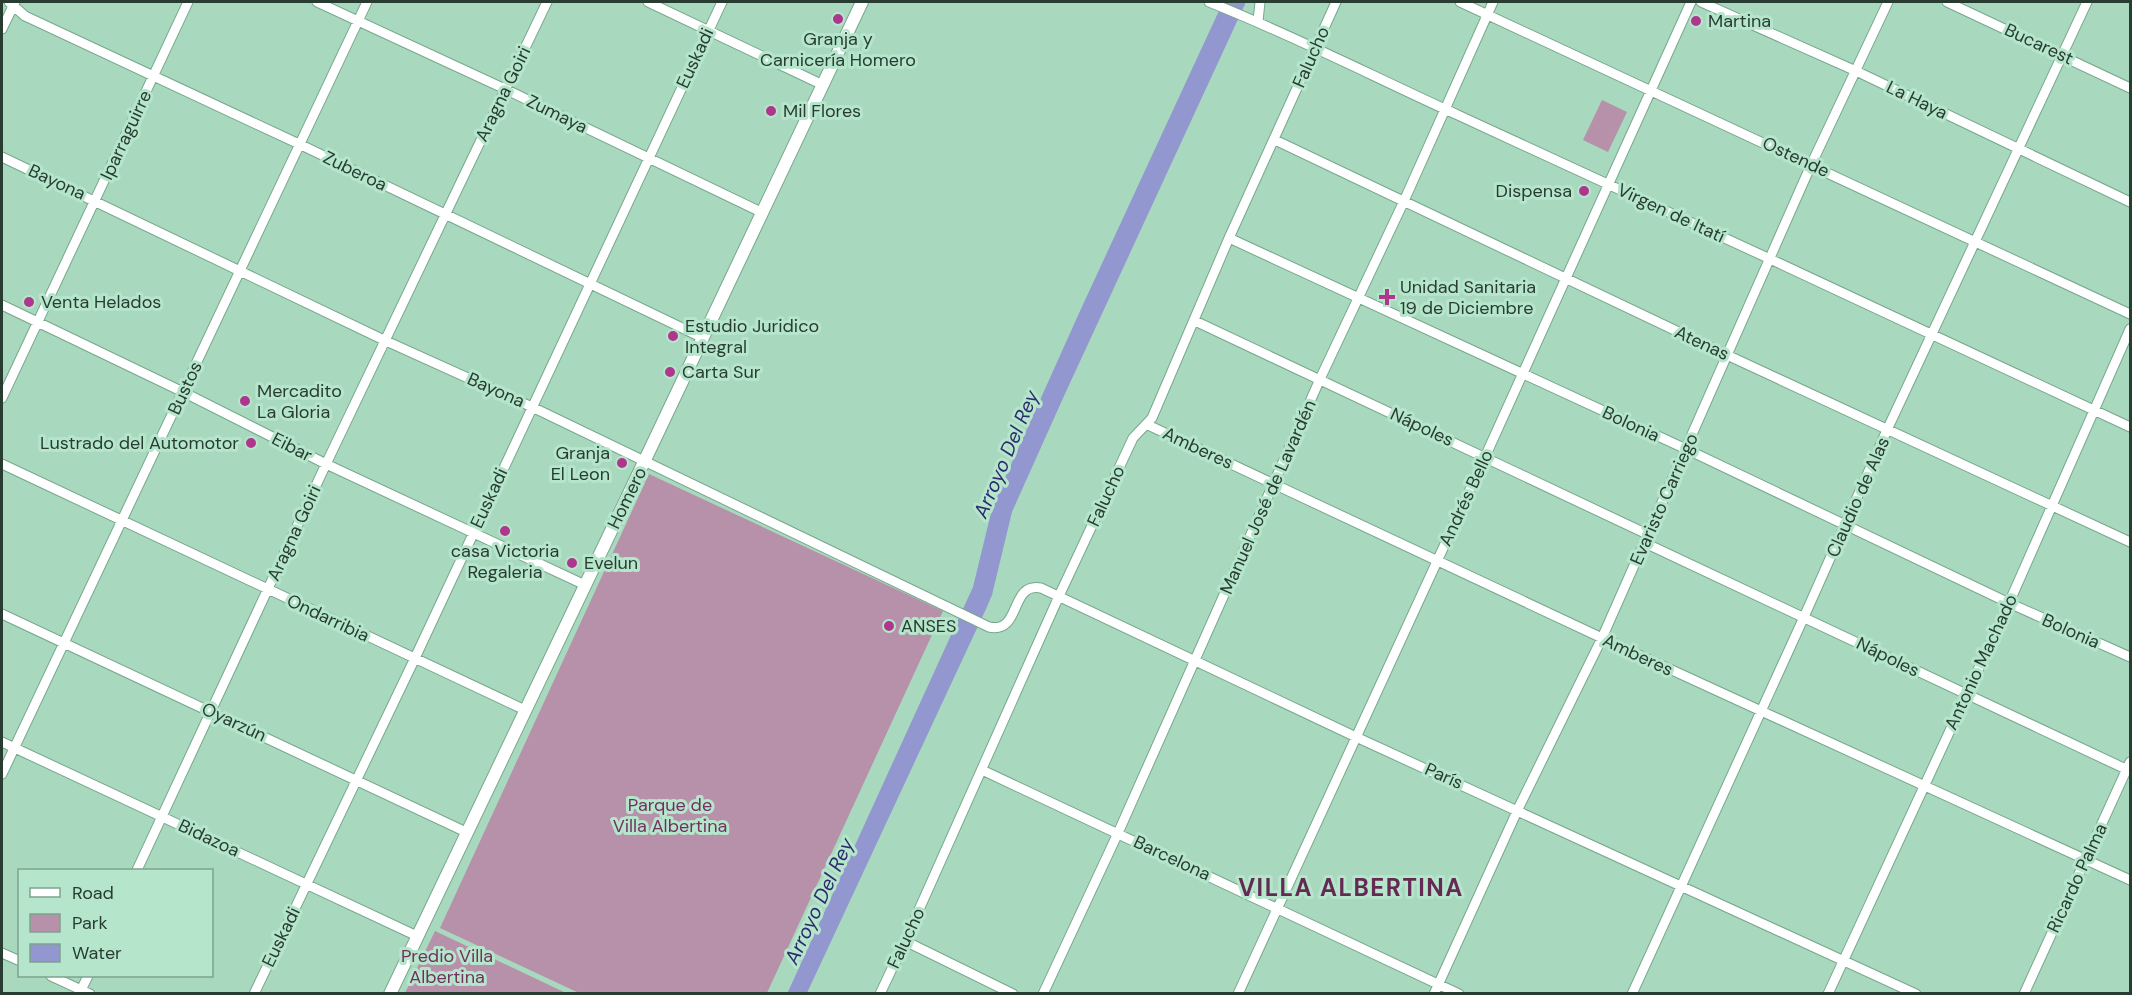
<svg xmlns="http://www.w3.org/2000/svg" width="2132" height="995" font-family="'DM Sans',sans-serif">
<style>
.green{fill:#b791a9}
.water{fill:#9397d0}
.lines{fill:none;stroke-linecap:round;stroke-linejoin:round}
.minor-casing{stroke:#77a78d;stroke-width:11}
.major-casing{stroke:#77a78d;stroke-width:14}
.minor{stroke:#fff;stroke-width:9}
.major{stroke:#fff;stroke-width:12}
.poi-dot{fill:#ae378d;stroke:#b5e6cb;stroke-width:2}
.labels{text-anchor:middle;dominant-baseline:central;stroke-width:6;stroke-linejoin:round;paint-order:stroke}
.poi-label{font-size:18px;fill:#293c32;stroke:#b5e6cb;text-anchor:start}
.street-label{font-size:18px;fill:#293c32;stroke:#b5e6cb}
.park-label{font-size:18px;fill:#732f5f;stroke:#b5e6cb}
.water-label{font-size:20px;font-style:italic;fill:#2d2a6d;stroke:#b5e6cb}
.district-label{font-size:24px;font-weight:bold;letter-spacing:1.5px;fill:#652a53;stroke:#b5e6cb}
</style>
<rect width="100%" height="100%" fill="#a8d9be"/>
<!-- green -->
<path class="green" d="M1602,100L1627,112L1608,152L1583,140Z
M649,474L943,611L767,993H579L440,928Z
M435,931L566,993H405Z"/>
<!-- water -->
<path class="water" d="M1223,2H1246L1064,396L1012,512L992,595L986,609L807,993L787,994L973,587L990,517L1000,489L1080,311Z"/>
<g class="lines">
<!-- minor casing -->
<g class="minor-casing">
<path id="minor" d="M9,2L25,16L299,144L703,338
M317,2L505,89L763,213
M648,2L823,85
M1209,2C1295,36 1376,78 1460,116C1684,218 1907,323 2130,427
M1460,2L2130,314
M1701,2L1856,71L2130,202
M1947,2L2130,88
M1258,21L1260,2
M2,29L15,2
M1275,140L1727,355L2130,542
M2,157L386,341L532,407L989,627C1022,634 1009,582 1041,588L1356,737L1916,994
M1229,238L1686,449L2009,603L2130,657
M2,305L183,392L326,464L585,585
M1195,321L1649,535
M2,398L188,2
M1148,425L1602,638L2130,880
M2,464L525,710
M1645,543L2130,771
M2,614L466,832
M2,742L417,936
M982,770L1459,994
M2,774L367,2
M137,870L326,464L547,2
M905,941L1013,994
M2,953L20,961
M51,976L90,994
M80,992L88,976
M254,994L415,658L722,2
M880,994L905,941L1059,596L1133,438L1152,418L1229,238L1336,2
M1043,994L1118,833L1320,379L1404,201L1493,2
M1238,994L1485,457L1691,2
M1434,994L1518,809L1602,638L1811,165L1888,2
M1632,994L1804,617L1887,430L2087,2
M1828,994L2009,603L2130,329
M2024,994L2130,762"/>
</g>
<!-- major casing -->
<g class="major-casing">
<path id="major" d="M390,994L644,462L862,2"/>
</g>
<!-- minor -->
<use href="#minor" class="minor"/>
<!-- major -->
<use href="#major" class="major"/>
</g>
<!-- markers -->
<g class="poi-dot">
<circle cx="838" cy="19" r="6"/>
<circle cx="1696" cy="21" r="6"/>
<circle cx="771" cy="111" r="6"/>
<circle cx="1584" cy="191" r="6"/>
<path d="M1384 288h6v6h6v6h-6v6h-6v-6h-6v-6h6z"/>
<circle cx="29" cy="302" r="6"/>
<circle cx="673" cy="336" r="6"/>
<circle cx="670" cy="372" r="6"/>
<circle cx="245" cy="401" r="6"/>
<circle cx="251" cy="443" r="6"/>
<circle cx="622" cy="463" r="6"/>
<circle cx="505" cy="531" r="6"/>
<circle cx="572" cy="563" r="6"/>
<circle cx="889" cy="626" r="6"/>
</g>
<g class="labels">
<!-- poi labels -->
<g class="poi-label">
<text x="1708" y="21">Martina</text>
<text x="838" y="39" text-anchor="middle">Granja y<tspan x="838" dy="21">Carnicería Homero</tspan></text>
<text x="783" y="111">Mil Flores</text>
<text x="1572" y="191" text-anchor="end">Dispensa</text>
<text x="1400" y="287">Unidad Sanitaria<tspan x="1400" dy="21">19 de Diciembre</tspan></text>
<text x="41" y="302">Venta Helados</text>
<text x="685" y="326">Estudio Juridico<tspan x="685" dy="21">Integral</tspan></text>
<text x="682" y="372">Carta Sur</text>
<text x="257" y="391">Mercadito<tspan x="257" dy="21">La Gloria</tspan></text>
<text x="239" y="443" text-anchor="end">Lustrado del Automotor</text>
<text x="610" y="453" text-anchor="end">Granja<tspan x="610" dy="21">El Leon</tspan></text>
<text x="505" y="551" text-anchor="middle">casa Victoria<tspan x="505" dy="21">Regaleria</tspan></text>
<text x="584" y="563">Evelun</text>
<text x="901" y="626">ANSES</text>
</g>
<!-- street labels -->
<g class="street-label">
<text transform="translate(2039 44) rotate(25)">Bucarest</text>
<text transform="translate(1311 57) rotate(-66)">Falucho</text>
<text transform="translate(695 58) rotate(-65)">Euskadi</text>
<text transform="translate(503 94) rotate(-64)">Aragna Goiri</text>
<text transform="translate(1917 100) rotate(26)">La Haya</text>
<text transform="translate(557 114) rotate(26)">Zumaya</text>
<text transform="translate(126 135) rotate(-65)">Iparraguirre</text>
<text transform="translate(1796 157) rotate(25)">Ostende</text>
<text transform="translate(355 171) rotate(26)">Zuberoa</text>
<text transform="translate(57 182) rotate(25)">Bayona</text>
<text transform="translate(1671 213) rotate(25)">Virgen de Itatí</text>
<text transform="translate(1702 343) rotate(25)">Atenas</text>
<text transform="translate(185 388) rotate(-65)">Bustos</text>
<text transform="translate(496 390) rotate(24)">Bayona</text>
<text transform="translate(1631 424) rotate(25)">Bolonia</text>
<text transform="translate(1422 427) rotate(25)">Nápoles</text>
<text transform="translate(292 447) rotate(27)">Eibar</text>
<text transform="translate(1198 448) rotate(25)">Amberes</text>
<text transform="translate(1106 496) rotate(-65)">Falucho</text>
<text transform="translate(1268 497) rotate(-66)">Manuel José de Lavardén</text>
<text transform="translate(1858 497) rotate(-66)">Claudio de Alas</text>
<text transform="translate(489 498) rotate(-65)">Euskadi</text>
<text transform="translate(627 498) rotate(-64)">Homero</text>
<text transform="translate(1466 498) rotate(-65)">Andrés Bello</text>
<text transform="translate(1664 499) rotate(-66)">Evaristo Carriego</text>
<text transform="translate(294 533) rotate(-65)">Aragna Goiri</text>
<text transform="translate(328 618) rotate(25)">Ondarribia</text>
<text transform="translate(2071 631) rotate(24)">Bolonia</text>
<text transform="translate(1638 655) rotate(25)">Amberes</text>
<text transform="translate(1888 657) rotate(26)">Nápoles</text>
<text transform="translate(1981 662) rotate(-65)">Antonio Machado</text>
<text transform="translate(234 722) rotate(25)">Oyarzún</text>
<text transform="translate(1444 776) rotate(24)">París</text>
<text transform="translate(209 838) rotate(25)">Bidazoa</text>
<text transform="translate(1172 858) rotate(25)">Barcelona</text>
<text transform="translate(2077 878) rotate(-65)">Ricardo Palma</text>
<text transform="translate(281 937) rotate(-64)">Euskadi</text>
<text transform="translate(906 938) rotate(-65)">Falucho</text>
</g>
<!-- park labels -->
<g class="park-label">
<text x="670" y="805">Parque de<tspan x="670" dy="21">Villa Albertina</tspan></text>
<text x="447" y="956">Predio Villa<tspan x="447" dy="21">Albertina</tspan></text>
</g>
<!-- water labels -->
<g class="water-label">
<text transform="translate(1006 454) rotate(-67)">Arroyo Del Rey</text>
<text transform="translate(819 901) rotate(-65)">Arroyo Del Rey</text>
</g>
<!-- district labels -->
<g class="district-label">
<text x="1351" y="887">VILLA ALBERTINA</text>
</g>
</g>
<!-- border -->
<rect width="2132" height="995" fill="none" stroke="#293c32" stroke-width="6"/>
<!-- legend -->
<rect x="18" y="869" width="195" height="108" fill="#b5e6cb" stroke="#7da28e" stroke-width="1.5"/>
<rect x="30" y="888" width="30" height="9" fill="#ffffff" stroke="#7da28e" stroke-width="1.5"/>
<text x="72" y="899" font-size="18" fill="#293c32">Road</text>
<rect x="30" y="914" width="30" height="18" fill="#b791a9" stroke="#7da28e" stroke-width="1.5"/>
<text x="72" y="929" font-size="18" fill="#293c32">Park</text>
<rect x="30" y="944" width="30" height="18" fill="#9397d0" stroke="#7da28e" stroke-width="1.5"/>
<text x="72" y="959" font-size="18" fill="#293c32">Water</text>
</svg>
